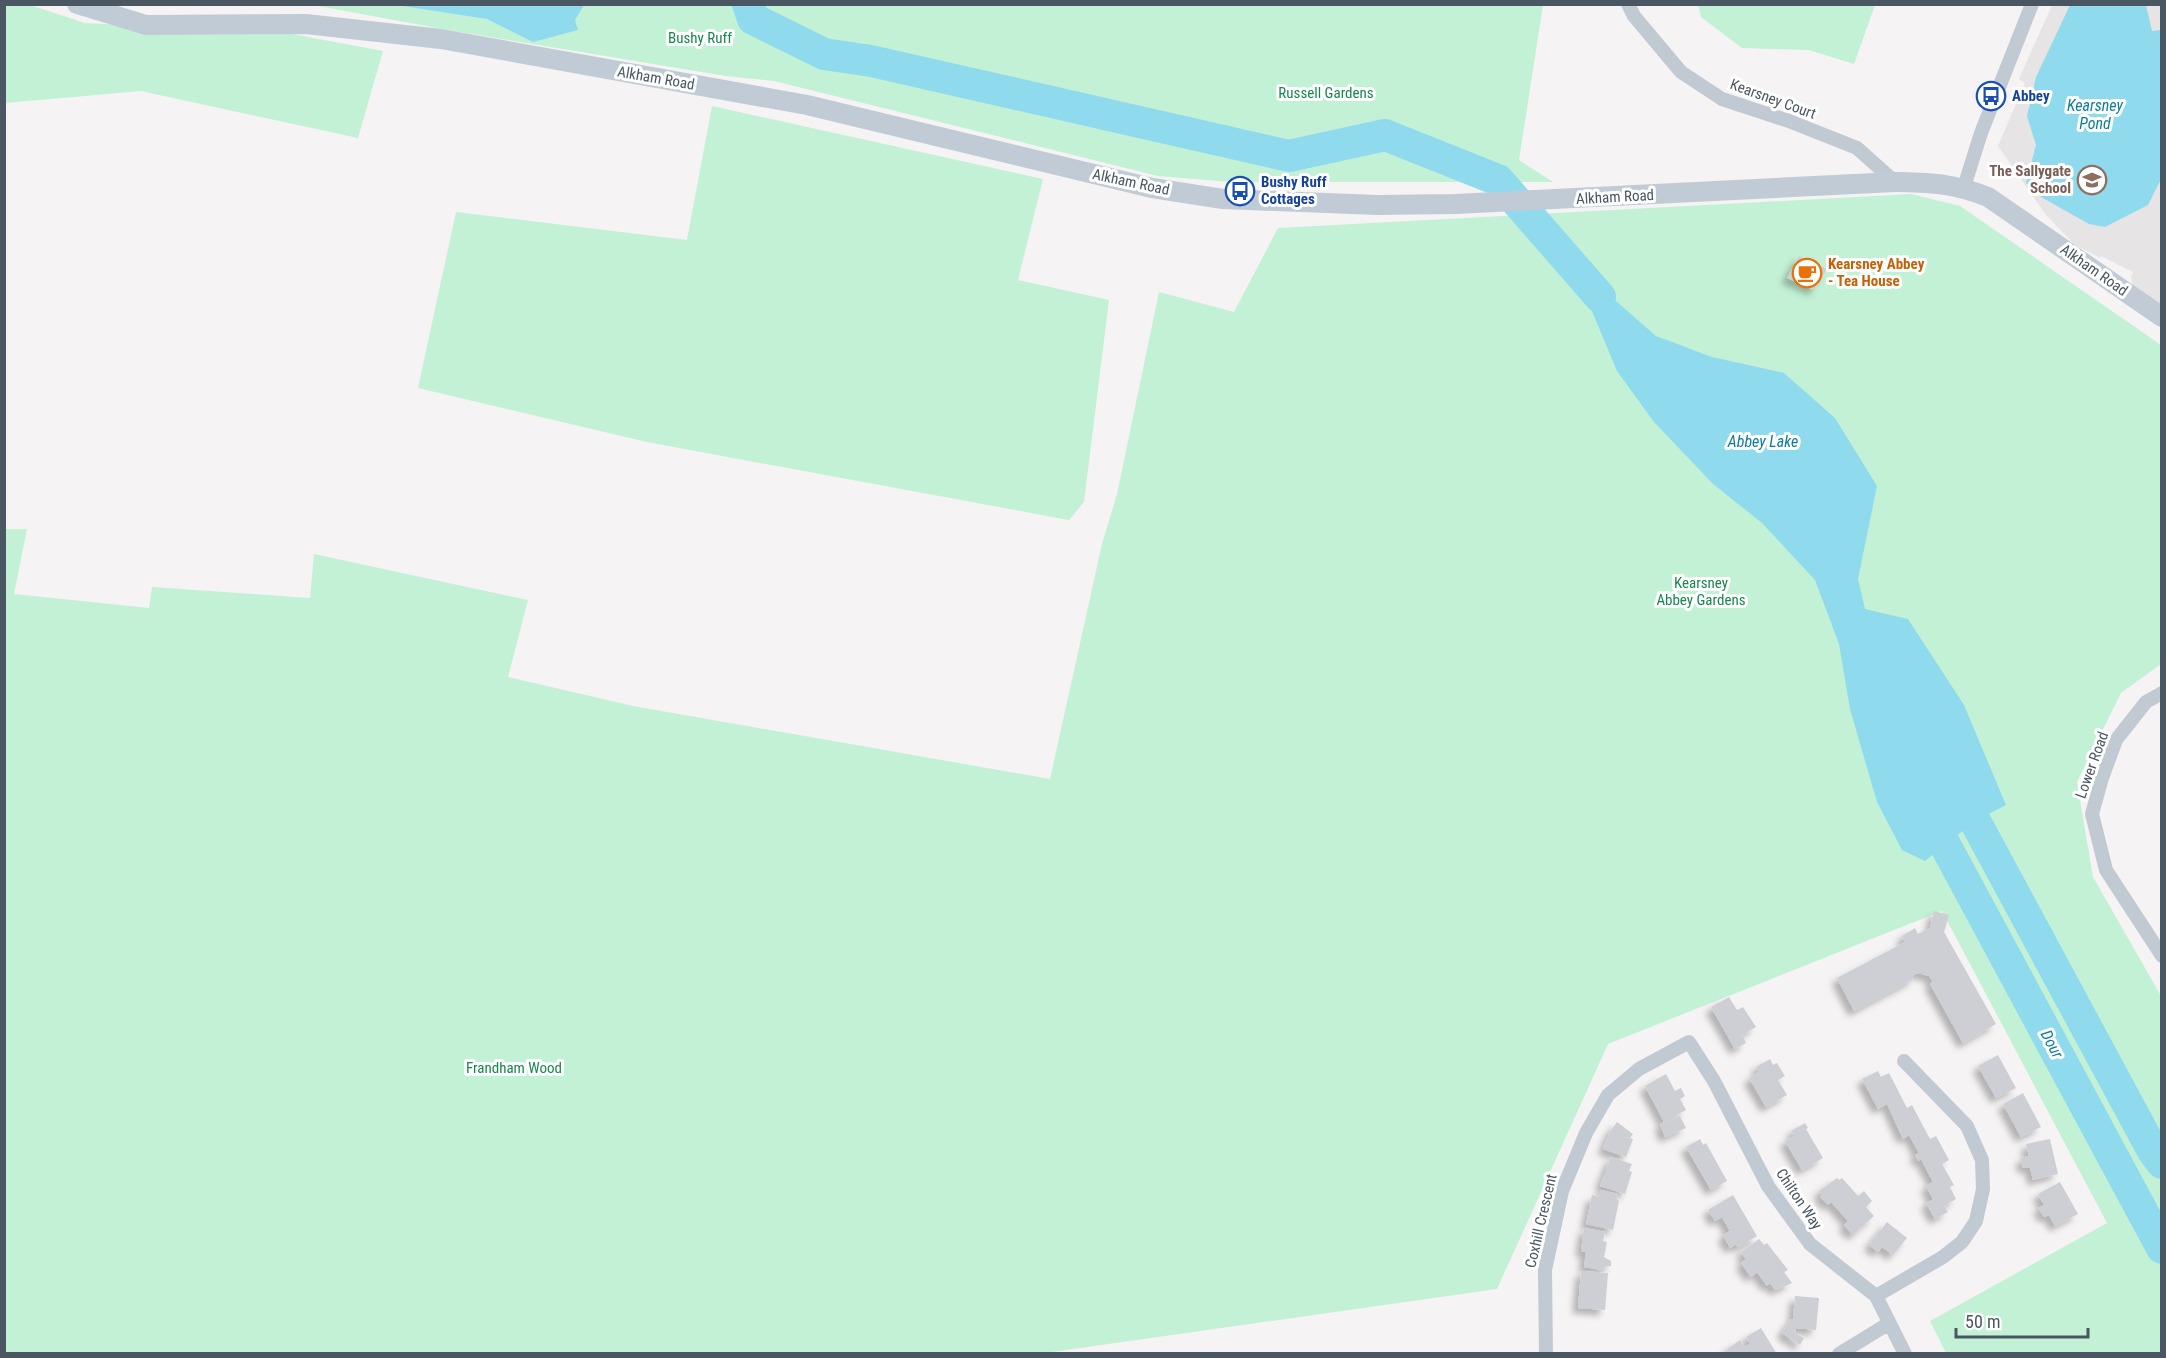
<svg xmlns="http://www.w3.org/2000/svg" width="2166" height="1358" font-family="'Roboto Condensed',sans-serif">
<style>
.education{fill:#e6e4e5}
.green{fill:#c3f1d5}
.water{fill:#90daee}
.lines{fill:none;stroke-linecap:round;stroke-linejoin:round}
.river{stroke:#90daee;stroke-width:32}
.building{fill:#cdcfd5;filter:url(#shadow)}
.street{stroke:#c1cad2;stroke-width:14}
.secondary{stroke:#c1cbd6;stroke-width:20}
.labels{text-anchor:middle;dominant-baseline:central;stroke-width:6;stroke-linejoin:round;paint-order:stroke}
.park-label{font-size:15px;fill:#17864f;stroke:#fff}
.street-label{font-size:15px;fill:#4a5661;stroke:#fff}
.transit-label{font-size:15px;font-weight:bold;fill:#164399;stroke:#fff;text-anchor:start}
.education-label{font-size:15px;font-weight:bold;fill:#785e54;stroke:#fff;text-anchor:end}
.food-label{font-size:15px;font-weight:bold;fill:#c56008;stroke:#fff;text-anchor:start}
.water-label{font-size:16px;font-style:italic;fill:#0c7c9b;stroke:#fff}
</style>
<defs>
<filter id="shadow"><feDropShadow dx="-5.5" dy="5.5" stdDeviation="3" flood-color="#0004"/></filter>
</defs>
<rect width="100%" height="100%" fill="#f5f3f3"/>
<!-- education -->
<path class="education" d="M2052,5H2161V306L2134,290L2131,277L2133,272L2101,256L2100,258L2074,244L2046,215L1998,146L2025,83L2019,79Z"/>
<!-- green -->
<path class="green" d="M5,5H30L85,23L292,34L383,51L358,138L141,91L5,103Z
M313,5H1543L1519,160L1553,182H1231L1158,176L774,81L726,76L448,30Z
M1698,5V4L1875,5L1854,64L1809,50L1742,48L1701,17Z
M712,106L1043,179L1018,280L1109,300L1084,502L1069,520L647,442L418,388L456,212L687,240Z
M1911,194L1960,206L2161,345V664L2121,693L2077,782L2093,877L2161,996V1353H1946L1930,1321L2107,1223L1942,911L1608,1044L1497,1289L1038,1354L5,1353L4,529H27L14,594L149,608L152,587L310,598L314,554L528,600L508,677L633,706L1050,779L1102,544L1117,494L1159,292L1234,312L1278,228Z"/>
<!-- water -->
<path class="water" d="M396,5L584,4V5L575,20L578,30L533,42L487,19Z
M2070,5H2146L2152,31L2161,30V179L2148,205L2105,227L2089,224L2041,197L2026,183L2036,145L2027,116L2036,77Z
M1608,294L1656,336L1712,357L1784,373L1835,418L1877,486L1858,579L1865,609L1908,619L1964,705L2006,805L1975,821L1925,861L1902,850L1877,802L1850,709L1839,644L1815,580L1762,523L1713,484L1654,422L1617,371L1589,304Z"/>
<g class="lines">
<!-- river -->
<path class="river" d="M748,4L753,19L824,54L871,61L1289,156L1385,135L1498,180L1600,297
M1975,821L2153,1151L2162,1163
M1943,841L2162,1248"/>
</g>
<!-- building -->
<path class="building" d="M1799,256L1827,269L1814,290L1787,278Z
M1934,911L1949,915L1944,932L1996,1024L1963,1043L1930,984L1933,982L1929,976L1918,973L1912,976L1914,979L1854,1011L1837,978L1905,942L1902,936L1915,928L1918,934L1930,928Z
M1729,997L1737,1010L1743,1007L1756,1027L1742,1035L1746,1043L1735,1049L1711,1007Z
M1998,1055L2016,1088L1996,1098L1978,1066Z
M1770,1059L1773,1065L1777,1063L1785,1076L1778,1080L1787,1095L1766,1107L1749,1078L1759,1072L1756,1067Z
M1878,1071L1881,1077L1889,1073L1907,1108L1912,1105L1930,1139L1936,1136L1949,1160L1942,1164L1954,1185L1950,1187L1956,1199L1944,1206L1948,1212L1935,1219L1926,1203L1932,1200V1197L1926,1186L1933,1182L1921,1159L1918,1161L1915,1155L1919,1153L1909,1135L1903,1139L1887,1104L1878,1109L1862,1079Z
M1666,1074L1675,1091L1681,1088L1685,1096L1680,1099L1686,1110L1664,1122L1645,1086Z
M2023,1093L2041,1127L2021,1137L2003,1104Z
M1680,1116L1686,1128L1665,1137L1660,1124Z
M1617,1122L1633,1134L1630,1138L1633,1139L1626,1157L1603,1149L1610,1132Z
M1805,1123L1808,1128L1806,1129L1823,1158L1802,1170L1785,1141L1794,1136L1791,1131Z
M1700,1139L1703,1145L1706,1143L1727,1181L1711,1190L1686,1147Z
M2050,1139L2058,1174L2033,1180L2030,1167L2023,1168L2021,1158L2029,1156L2026,1144Z
M1611,1157L1632,1164L1629,1171L1632,1172L1625,1194L1600,1186Z
M1837,1178L1839,1180L1842,1178L1858,1196L1864,1191L1872,1201L1866,1207L1874,1216L1853,1235L1844,1225L1848,1221L1831,1202L1828,1205L1820,1197L1822,1195L1819,1191Z
M2060,1182L2078,1214L2055,1226L2049,1215L2044,1217L2038,1208L2044,1205L2038,1194Z
M1601,1190L1618,1194L1617,1200L1619,1201L1613,1230L1586,1224L1592,1195L1599,1197Z
M1733,1195L1757,1236L1738,1247L1736,1244L1730,1248L1723,1235L1730,1231L1722,1217L1715,1221L1708,1210Z
M1887,1222L1907,1238L1893,1255L1882,1247L1878,1252L1869,1245Z
M1584,1228L1605,1232L1603,1241L1607,1242L1604,1257L1611,1261V1266L1603,1267L1602,1270L1584,1267L1586,1252L1581,1251Z
M1759,1239L1764,1245L1767,1243L1788,1270L1784,1272L1792,1283L1775,1290L1770,1283L1767,1286L1757,1272L1751,1277L1741,1263L1746,1259L1741,1252Z
M1581,1271L1608,1273L1605,1310L1578,1308Z
M1795,1296L1819,1298L1816,1330L1796,1328L1795,1333L1804,1338L1800,1345L1782,1333L1791,1319L1793,1320Z
M1761,1328L1777,1354H1730L1727,1349L1740,1340L1744,1347L1750,1344L1746,1337Z"/>
<g class="lines">
<!-- street -->
<path class="street" d="M1628,4L1634,16L1681,72L1722,99L1789,121L1857,148L1895,182
M1964,187L1981,133L2032,4
M2162,693L2146,702L2116,740L2102,778L2092,814L2106,870L2162,956
M1876,1296L1943,1257L1962,1242L1976,1221L1983,1189L1982,1160L1967,1126L1904,1061
M1546,1354L1545,1270L1562,1191L1586,1133L1608,1095L1639,1069L1689,1042L1714,1081L1768,1186L1810,1244L1876,1296L1905,1354
M1839,1354L1888,1324"/>
<!-- secondary -->
<path class="secondary" d="M77,4L146,25L306,24L441,39L807,105L1152,188L1223,199L1377,205L1455,204L1895,182C1932,183 1953,183 1988,197L2162,317"/>
</g>
<!-- icons -->
<defs>
<g id="bus-ring" transform="scale(1.5)"><circle r="9.5" fill="#fff" stroke="#1a4fb4" stroke-width="1.5"/><path d="M-5-6H5V4H4V6H2V4H-2V6H-4V4H-5ZM-3.5-4V0h7V-4ZM-3.5 1.2v1.5H-2V1.2ZM2 1.2v1.5H3.5V1.2Z" fill="#1a4fb4"/></g>
<g id="school-ring" transform="scale(1.5)"><circle r="9.5" fill="#fff" stroke="#8d6e63" stroke-width="1.5"/><path d="M0-5L7-2L0 1L-7-2ZM-4 1L0 2.5L4 1V4Q0 6-4 4Z" fill="#8d6e63"/></g>
<g id="cafe-ring" transform="scale(1.5)"><circle r="9.5" fill="#fff" stroke="#e8710a" stroke-width="1.5"/><path d="M-5.5-4.5H6V0H3Q3 3.5 0 3.5H-2.5Q-5.5 3.5-5.5 0ZM3-3.2v2h1.7v-2ZM-6 4.5H4V6H-6Z" fill="#e8710a"/></g>
</defs>
<g fill-rule="evenodd">
<use href="#bus-ring" x="1991" y="96"/>
<use href="#school-ring" x="2092" y="180"/>
<use href="#bus-ring" x="1240" y="191"/>
<use href="#cafe-ring" x="1807" y="273"/>
</g>
<g class="labels">
<!-- park labels -->
<g class="park-label">
<text x="700" y="38">Bushy Ruff</text>
<text x="1326" y="93">Russell Gardens</text>
<text x="1701" y="583">Kearsney<tspan x="1701" dy="17">Abbey Gardens</tspan></text>
<text x="514" y="1068">Frandham Wood</text>
</g>
<!-- street labels -->
<g class="street-label">
<text transform="translate(656 78) rotate(10)">Alkham Road</text>
<text transform="translate(1773 99) rotate(20)">Kearsney Court</text>
<text transform="translate(1131 182) rotate(12)">Alkham Road</text>
<text transform="translate(1615 197) rotate(-3)">Alkham Road</text>
<text transform="translate(2094 270) rotate(35)">Alkham Road</text>
<text transform="translate(2092 765) rotate(-70)">Lower Road</text>
<text transform="translate(1799 1199) rotate(56)">Chilton Way</text>
<text transform="translate(1541 1221) rotate(-77)">Coxhill Crescent</text>
</g>
<!-- transit labels -->
<g class="transit-label">
<text x="2012" y="96">Abbey</text>
<text x="1261" y="182">Bushy Ruff<tspan x="1261" dy="17">Cottages</tspan></text>
</g>
<!-- education labels -->
<g class="education-label">
<text x="2071" y="171">The Sallygate<tspan x="2071" dy="17">School</tspan></text>
</g>
<!-- food labels -->
<g class="food-label">
<text x="1828" y="264">Kearsney Abbey<tspan x="1828" dy="17">- Tea House</tspan></text>
</g>
<!-- water labels -->
<g class="water-label">
<text x="2095" y="105">Kearsney<tspan x="2095" dy="18">Pond</tspan></text>
<text x="1763" y="441">Abbey Lake</text>
<text transform="translate(2052 1044) rotate(62)">Dour</text>
</g>
</g>
<!-- border -->
<rect width="2166" height="1358" fill="none" stroke="#4a5661" stroke-width="12"/>
<!-- scale -->
<path d="M1956 1328v9h132v-9" fill="none" stroke="#4a5661" stroke-width="3"/>
<text x="1965" y="1328" font-size="18" fill="#4a5661" stroke="#ffffff" stroke-width="4.5" paint-order="stroke">50 m</text>
</svg>
